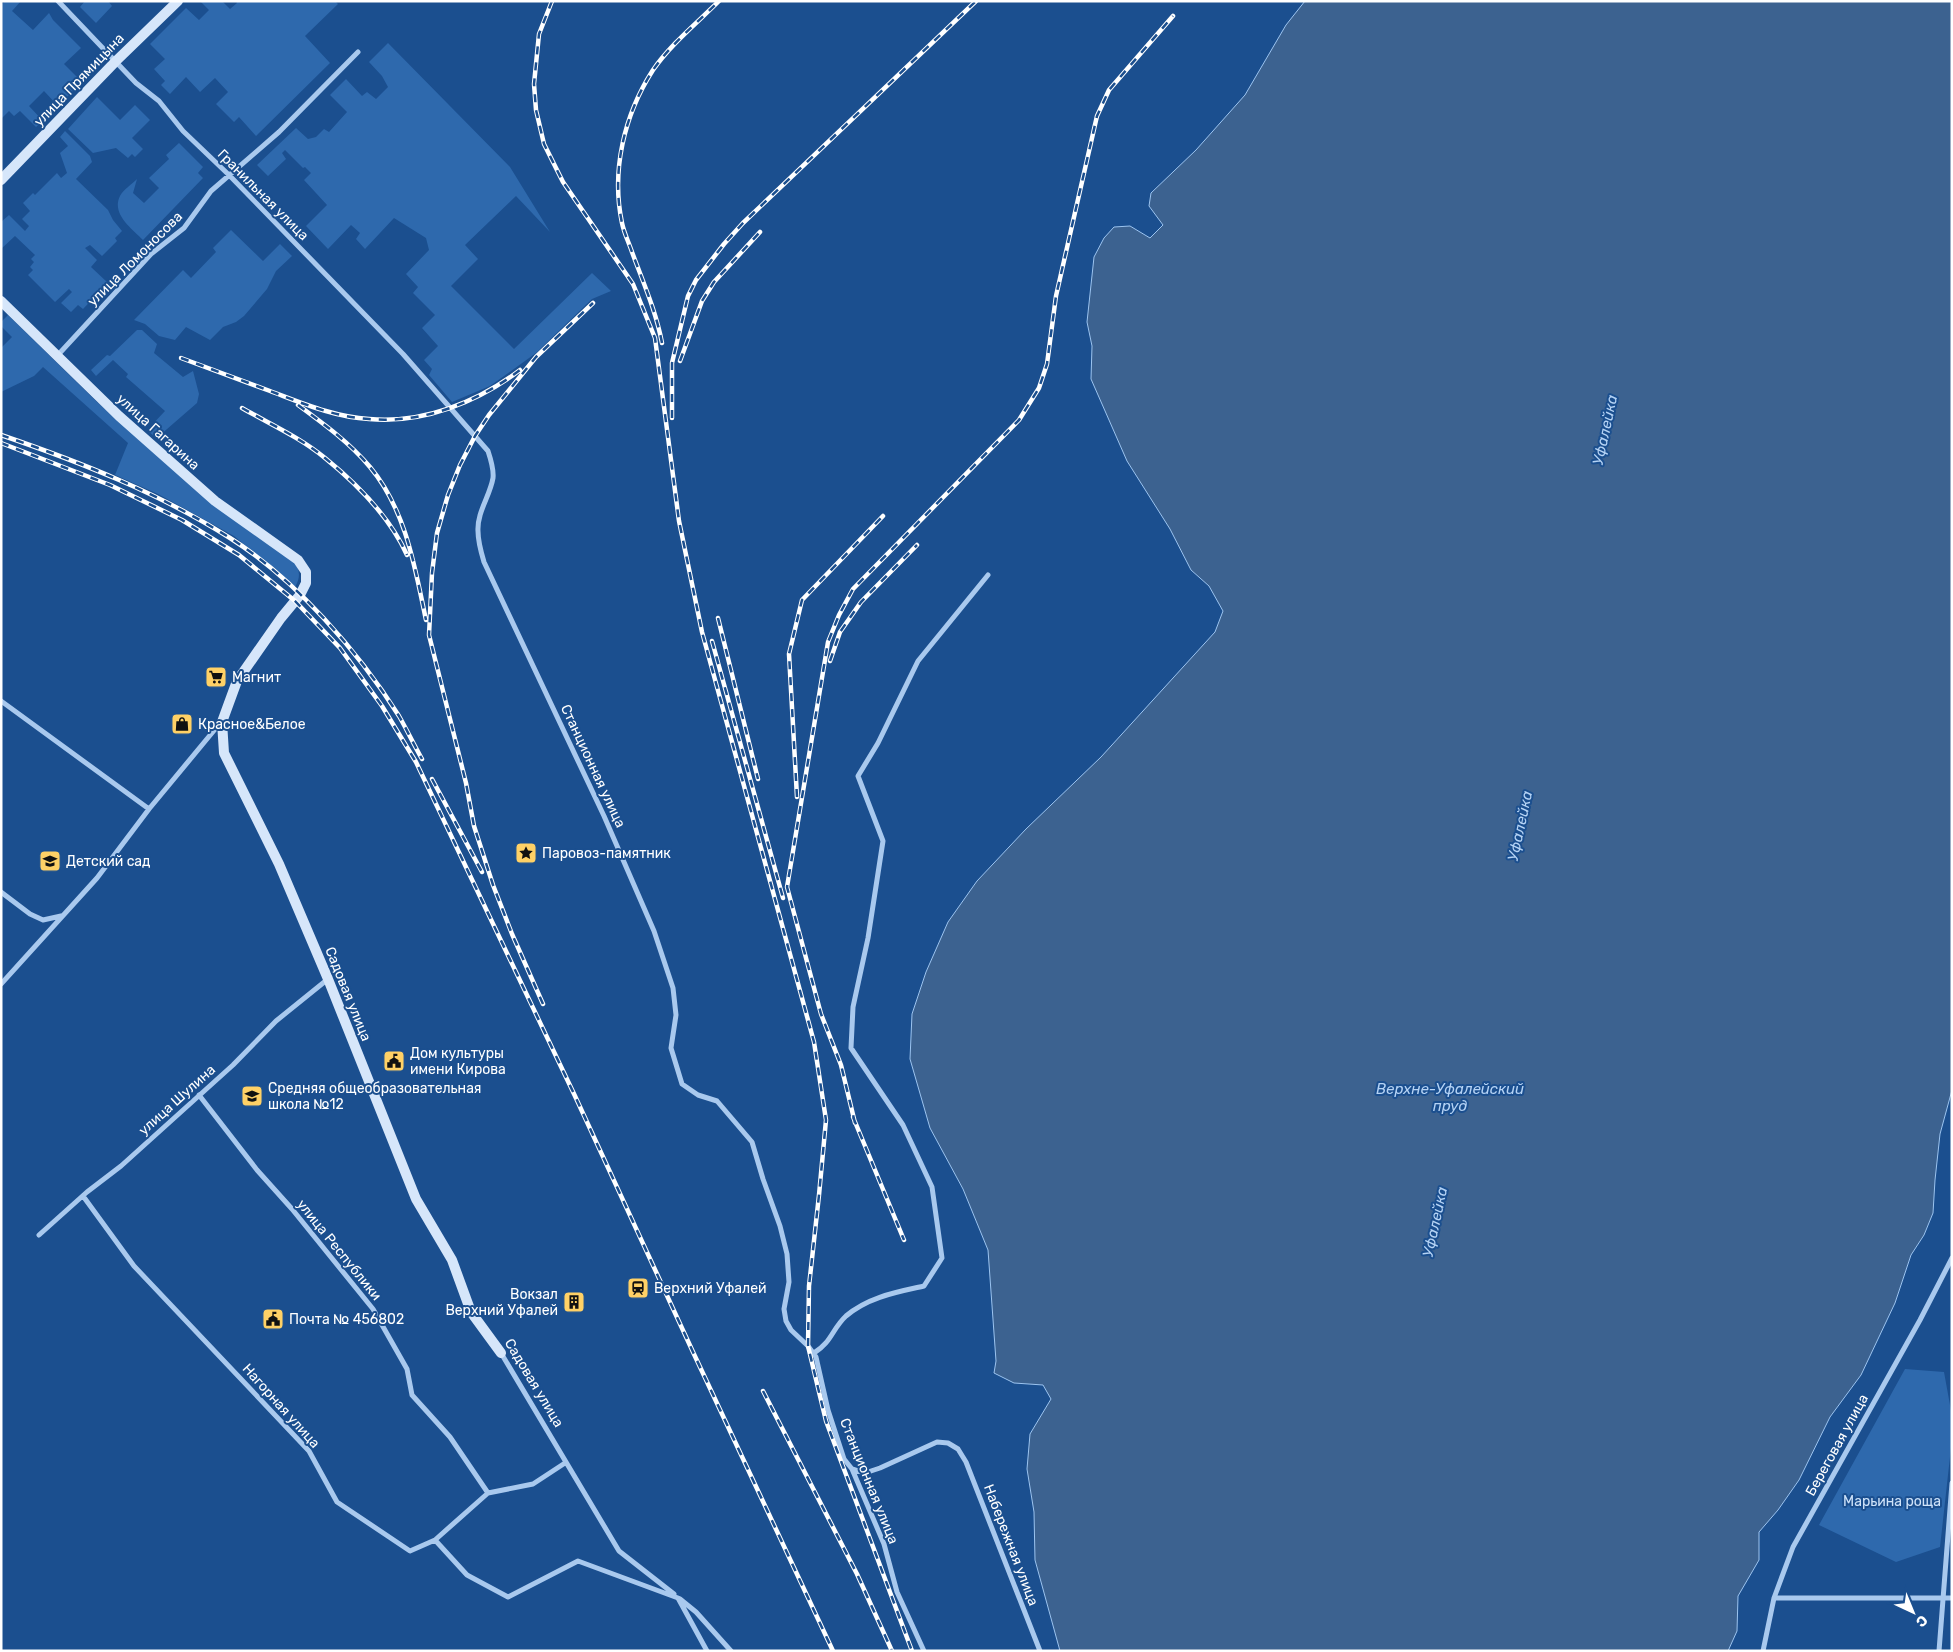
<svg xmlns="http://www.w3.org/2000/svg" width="1953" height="1652" font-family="Rubik,sans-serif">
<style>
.green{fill:#2e69ad}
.water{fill:#3c6290;stroke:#9cc4f0}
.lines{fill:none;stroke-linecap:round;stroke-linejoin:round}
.street{stroke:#a9c9ee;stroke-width:5}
.secondary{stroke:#d6e6fa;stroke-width:10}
.rail-casing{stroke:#fff;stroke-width:4.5}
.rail{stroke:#1b4f8f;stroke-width:2.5;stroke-dasharray:8;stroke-linecap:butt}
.labels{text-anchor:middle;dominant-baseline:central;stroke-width:4;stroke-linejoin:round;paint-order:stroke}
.street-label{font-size:14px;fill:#fff;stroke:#1b4f8f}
.poi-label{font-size:14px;fill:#fff;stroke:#1b4f8f;text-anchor:start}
.park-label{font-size:14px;fill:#cfe3fa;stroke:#1b4f8f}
.water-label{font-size:15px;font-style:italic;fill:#b5d3f5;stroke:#1b4f8f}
</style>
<rect width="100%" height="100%" fill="#1b4f8f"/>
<!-- green -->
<path class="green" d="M5,1H21L12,11L33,30L49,13L53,20L81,48L64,64L82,82L58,106L44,91L29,106L43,121L36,127L20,111L14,116L9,111L1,119V5Z
M85,1H108L112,6L96,23L80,7Z
M200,1H222L230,9L237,3L236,1H335L338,4L305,36L330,63L256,136L239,117L234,122L216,104L228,92L215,78L200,92L186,77L170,94L161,85L165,81L154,69L165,59L150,44L186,8L199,20L209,10Z
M388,43L510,167L550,232L516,196L465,245L478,259L451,286L514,349L592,273L611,291L592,299L536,353L518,366L490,386L452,402L429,375L432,369L424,360L438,346L422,328L435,315L413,293L418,287L406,274L429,250L426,238L394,218L365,249L356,239L360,233L351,225L328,249L306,226L327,205L304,180L311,173L305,167L303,168L285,150L282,153L286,159L268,176L257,165L296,128L308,139L316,137L324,129L329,132L347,112L330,95L346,79L362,96L367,92L376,99L388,87L382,76L369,62Z
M97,97L120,120L135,105L150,120L132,138L143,149L135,157L132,154L128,158L116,148L93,153L68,129Z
M65,131L90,156L92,162L76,179L108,210L113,220L122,231L115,238L117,241L102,256L90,245L85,248L97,260L91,267L108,283L83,309L78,305L71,312L61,303L72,292L69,289L55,302L28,275L33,270L30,267L34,262L31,259L35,255L15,236L1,249V222L9,215L25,231L29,226L22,219L30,211L23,203L33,193L35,195L57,173L61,178L67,173L60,153L68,146L60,137Z
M179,143L203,167L198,173L203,178L143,240C132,229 111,214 120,196C123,190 132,184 137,179L133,193L144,203L159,188L149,178L169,159L166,155Z
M231,230L263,261L280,244L292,256L276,271L267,289L244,316L236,322L223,327L210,340L186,327L175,340L159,336L145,324L134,320L183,270L191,278L216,252L213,248Z
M8,315L97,402L212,504L293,560C300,569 301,577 295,587L234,536L158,494L115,475L128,443L43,367L34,376L1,392V348L12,337L1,326V322Z
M137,330H142L157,344L154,353L183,377L193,371L199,394L197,403L159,436H154L148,431L149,428L165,411L126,377L128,374L113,360L96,376L91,370L107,355L110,356Z
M1905,1369L1944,1372L1952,1416V1439L1940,1547L1896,1562L1819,1525Z"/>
<!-- water -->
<path class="water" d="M1305,1H1952V1090L1940,1134L1935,1180L1933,1213L1924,1235L1911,1255L1895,1303L1861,1375L1830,1417L1799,1480L1778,1510L1759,1532V1560L1738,1596L1737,1631L1728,1651H1060L1035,1560L1034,1512L1027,1469L1030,1434L1051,1399L1043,1385L1014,1383L994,1373L996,1361L988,1250L963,1189L930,1128L910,1059L912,1014L926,972L948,922L977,881L1026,829L1101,757L1215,632L1223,611L1209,586L1191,570L1170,529L1127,461L1091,379L1092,346L1087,322L1094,257L1104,238L1114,227L1130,226L1150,238L1163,225L1149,206L1151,193L1196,150L1245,95L1286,25Z"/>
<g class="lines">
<!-- street -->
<path class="street" d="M58,1L136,83L159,101L183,131L229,175L403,354L488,451C491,460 494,469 493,478C490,496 477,512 478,531C478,542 481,552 484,562L604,816L654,931L673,988L676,1015L671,1048L682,1084L698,1095L717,1101L752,1142L763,1179L780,1226L787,1254L789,1282L784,1309L786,1321L791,1330L808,1346L816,1357L828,1410L844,1459L852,1469L884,1544L897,1592L924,1651
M57,356L151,254L184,228L211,191L279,132L358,52
M1,701L149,809
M1,892L30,914L43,920L61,916
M1,984L97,878L149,809L221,722
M199,1095L257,1170L292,1209L373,1309L407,1369L412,1395L450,1437L488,1493L435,1540
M83,1196L134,1266L309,1451L337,1502L410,1551L435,1540L467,1575L508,1597L578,1561L678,1598L707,1651
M39,1235L87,1192L121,1166L233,1065L276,1021L328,979
M501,1353L619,1551L674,1594
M814,1353C832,1342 832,1329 846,1316C868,1297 897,1292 924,1286L942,1258L932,1187L903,1125L851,1048L853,1007L868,938L883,841L858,776L878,743L918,661L988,575
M852,1469L865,1473L880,1468L937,1442L948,1443L958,1449L966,1462L1040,1651
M488,1493L533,1484L565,1463
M1774,1598H1952
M680,1599L696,1612L731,1651
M1763,1651L1774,1598L1793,1547L1920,1320L1952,1258
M1939,1651L1952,1483"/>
<!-- secondary -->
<path class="secondary" d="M1,180L116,61L178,1
M1,301L119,416L215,501L298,560L306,572V583L300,595L281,618L237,681L222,722L224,753L279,864L328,979L416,1199L452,1260L471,1312L501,1353"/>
<!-- rail casing -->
<g class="rail-casing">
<path id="rail" d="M552,1L539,34L534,84L536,110L544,144L563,182L633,284L655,338L679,521L702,632L814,1042L826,1120L819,1195L809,1286L808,1346L826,1421L912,1651
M662,343C656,311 643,282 632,252C629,243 624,233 622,223C611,171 624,115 653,70C671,44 697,23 719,1
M181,358C211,369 241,380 270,391C302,403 334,417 369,419C423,424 478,402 520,370
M680,361L702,301L714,282L760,232
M298,405C324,424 350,443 370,467C406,510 415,568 426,620
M242,408C270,424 301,438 325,458C357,484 390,517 407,555
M672,418V363L688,296L696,280L724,244L743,223L976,1
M1,435C80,462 159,493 230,538C295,579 358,651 399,716C407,730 414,745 422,759
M1,443L110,485L182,520L239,555L295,601L340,648L382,706L416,762L575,1096L693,1352L833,1651
M718,618L758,779
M712,641L783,898
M830,661L840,632L861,602L917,545
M432,779L482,872
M797,797L789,654L802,600L883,516
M543,1004L512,934L493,885L474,826L466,783L429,635L432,573L437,533L448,495L460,465L475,436L489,415L536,357L593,303
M853,1117L904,1240
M855,1123L841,1065L821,1014L787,887L828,642L839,615L853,589L1019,420L1039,388L1047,364L1056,296L1097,116L1109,90L1173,16
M763,1391L857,1574L892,1651"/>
</g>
<!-- rail -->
<use href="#rail" class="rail"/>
</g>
<!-- icons -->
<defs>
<g id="supermarket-square" transform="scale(1.125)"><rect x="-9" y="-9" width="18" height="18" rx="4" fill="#ffd166" stroke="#1b4f8f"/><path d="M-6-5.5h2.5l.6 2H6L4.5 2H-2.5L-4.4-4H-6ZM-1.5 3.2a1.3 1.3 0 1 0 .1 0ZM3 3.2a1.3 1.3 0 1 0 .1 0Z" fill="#111"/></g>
<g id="shop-square" transform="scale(1.125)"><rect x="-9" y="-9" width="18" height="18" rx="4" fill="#ffd166" stroke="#1b4f8f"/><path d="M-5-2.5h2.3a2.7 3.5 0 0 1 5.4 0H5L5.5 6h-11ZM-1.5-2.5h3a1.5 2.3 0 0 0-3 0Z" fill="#111"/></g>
<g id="sight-square" transform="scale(1.125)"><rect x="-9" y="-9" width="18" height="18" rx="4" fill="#ffd166" stroke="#1b4f8f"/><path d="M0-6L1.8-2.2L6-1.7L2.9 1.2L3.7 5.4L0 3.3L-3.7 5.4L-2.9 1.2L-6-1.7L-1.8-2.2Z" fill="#111"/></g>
<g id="school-square" transform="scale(1.125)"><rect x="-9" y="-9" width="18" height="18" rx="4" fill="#ffd166" stroke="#1b4f8f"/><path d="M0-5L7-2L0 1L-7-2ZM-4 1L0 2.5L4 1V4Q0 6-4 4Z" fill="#111"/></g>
<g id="civic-square" transform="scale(1.125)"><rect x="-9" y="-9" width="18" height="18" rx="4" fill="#ffd166" stroke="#1b4f8f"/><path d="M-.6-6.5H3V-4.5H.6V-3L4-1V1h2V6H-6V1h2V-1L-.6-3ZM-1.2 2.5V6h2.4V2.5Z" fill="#111"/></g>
<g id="station-square" transform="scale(1.125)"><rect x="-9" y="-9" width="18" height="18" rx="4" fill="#ffd166" stroke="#1b4f8f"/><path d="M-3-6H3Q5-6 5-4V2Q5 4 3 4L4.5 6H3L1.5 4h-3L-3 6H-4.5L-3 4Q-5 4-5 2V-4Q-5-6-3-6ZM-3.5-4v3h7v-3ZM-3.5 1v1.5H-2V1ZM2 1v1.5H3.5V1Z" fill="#111"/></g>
<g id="building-square" transform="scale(1.125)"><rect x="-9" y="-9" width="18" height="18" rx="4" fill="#ffd166" stroke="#1b4f8f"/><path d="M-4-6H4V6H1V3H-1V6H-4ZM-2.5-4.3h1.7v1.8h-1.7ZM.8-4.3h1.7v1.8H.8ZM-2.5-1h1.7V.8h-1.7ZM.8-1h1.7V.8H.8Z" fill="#111"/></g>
</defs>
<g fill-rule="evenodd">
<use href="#supermarket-square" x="216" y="677"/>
<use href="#shop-square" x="182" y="724"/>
<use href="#sight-square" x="526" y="853"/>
<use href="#school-square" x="50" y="861"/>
<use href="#civic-square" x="394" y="1061"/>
<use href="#school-square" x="252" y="1096"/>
<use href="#station-square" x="638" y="1288"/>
<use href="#building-square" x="574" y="1302"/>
<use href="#civic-square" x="273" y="1319"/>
</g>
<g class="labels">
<!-- street labels -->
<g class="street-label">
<text transform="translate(79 80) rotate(-46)">улица Прямицына</text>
<text transform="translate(263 195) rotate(45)">Гранильная улица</text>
<text transform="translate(135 259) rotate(-45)">улица Ломоносова</text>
<text transform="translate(158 432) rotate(42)">улица Гагарина</text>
<text transform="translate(593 766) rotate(65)">Станционная улица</text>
<text transform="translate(348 994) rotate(68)">Садовая улица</text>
<text transform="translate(177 1100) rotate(-42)">улица Шулина</text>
<text transform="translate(339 1250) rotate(51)">улица Республики</text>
<text transform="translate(534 1383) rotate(59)">Садовая улица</text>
<text transform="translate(281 1406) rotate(48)">Нагорная улица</text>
<text transform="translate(1837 1445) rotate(-61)">Береговая улица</text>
<text transform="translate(869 1481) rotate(68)">Станционная улица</text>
<text transform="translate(1011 1545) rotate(69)">Набережная улица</text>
</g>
<!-- poi labels -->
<g class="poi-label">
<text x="232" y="677">Магнит</text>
<text x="198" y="724">Красное&amp;Белое</text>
<text x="542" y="853">Паровоз-памятник</text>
<text x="66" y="861">Детский сад</text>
<text x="410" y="1053">Дом культуры<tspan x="410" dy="16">имени Кирова</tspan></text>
<text x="268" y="1088">Средняя общеобразовательная<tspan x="268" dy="16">школа №12</tspan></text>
<text x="654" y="1288">Верхний Уфалей</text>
<text x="558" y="1294" text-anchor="end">Вокзал<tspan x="558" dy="16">Верхний Уфалей</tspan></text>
<text x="289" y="1319">Почта № 456802</text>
</g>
<!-- park labels -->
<g class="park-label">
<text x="1892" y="1501">Марьина роща</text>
</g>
<!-- water labels -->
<g class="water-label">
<text transform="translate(1605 430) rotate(-78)">Уфалейка</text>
<text transform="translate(1520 826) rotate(-78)">Уфалейка</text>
<text x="1450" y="1089">Верхне-Уфалейский<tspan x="1450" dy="17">пруд</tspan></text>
<text transform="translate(1435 1222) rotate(-78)">Уфалейка</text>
</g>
</g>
<!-- border -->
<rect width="1953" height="1652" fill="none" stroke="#ffffff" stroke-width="5"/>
<!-- north arrow -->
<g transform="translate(1913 1612) rotate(136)" stroke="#1b4f8f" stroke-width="4" paint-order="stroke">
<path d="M0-4L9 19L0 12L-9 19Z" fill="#ffffff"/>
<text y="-8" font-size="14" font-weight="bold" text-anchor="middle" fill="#ffffff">С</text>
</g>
</svg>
